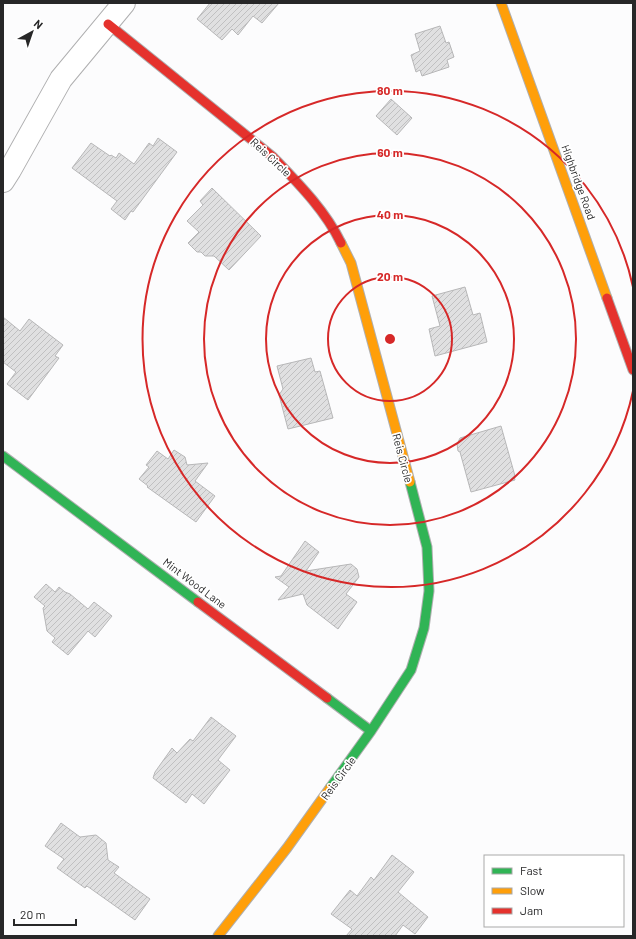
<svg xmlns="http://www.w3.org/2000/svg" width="636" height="939" font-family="Barlow,sans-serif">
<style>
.building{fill:url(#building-hatch);stroke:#b7b7b8}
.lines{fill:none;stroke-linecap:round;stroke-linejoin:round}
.street-casing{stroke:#afafb0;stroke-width:24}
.fast-casing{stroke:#afafb0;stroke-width:11}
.slow-casing{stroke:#afafb0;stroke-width:11}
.jam-casing{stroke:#afafb0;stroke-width:11}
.street{stroke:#fff;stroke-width:22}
.fast{stroke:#30b455;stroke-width:9}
.slow{stroke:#ff9f0a;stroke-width:9}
.jam{stroke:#e5322d;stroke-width:9}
.ring{fill:none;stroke:#d62828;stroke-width:2}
.labels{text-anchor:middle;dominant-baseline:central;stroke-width:3.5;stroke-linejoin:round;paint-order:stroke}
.street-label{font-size:11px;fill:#272728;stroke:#fff}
.centre{fill:#d62828;stroke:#fff;stroke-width:2}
.ring-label{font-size:12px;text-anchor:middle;font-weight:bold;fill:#d62828;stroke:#fff;stroke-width:3.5;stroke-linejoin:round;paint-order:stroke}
</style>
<defs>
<pattern id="building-hatch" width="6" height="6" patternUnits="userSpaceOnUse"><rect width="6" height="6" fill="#e0e0e1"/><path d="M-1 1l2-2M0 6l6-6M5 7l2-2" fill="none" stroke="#c0c0c1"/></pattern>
</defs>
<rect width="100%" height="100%" fill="#fcfcfd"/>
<!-- building -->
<path class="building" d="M210,3H279L262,23L253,16L238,35L232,29L222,40L197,19Z
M440,26L446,43L449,42L454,57L447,60L449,67L422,76L420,70L416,72L411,55L420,51L415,34Z
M391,99L412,118L397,135L376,116Z
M158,138L177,152L133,212L131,211L125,220L111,209L117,201L72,168L91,143L110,156L111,155L116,158L119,153L134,164L149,143L153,146Z
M212,188L261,236L229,270L214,256H205L201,252H197L188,243L199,232L187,221L203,205L200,201Z
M465,287L473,315L480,313L487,342L435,356L429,329L440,326L432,296Z
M3,317L20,331L29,319L63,345L55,356L59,358L28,400L7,384L16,372L3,362Z
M311,358L315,372L320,371L333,418L288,429L279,395L283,389L277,366Z
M501,426L515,476H514L515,480L471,492L460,452L458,451L457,444L460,438Z
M174,450L185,457L187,465L208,463L195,481L215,496L196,522L147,487L148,486L139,479L149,467L146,465L157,451L168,459Z
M305,541L319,552L306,571L351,564L357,569L359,577L346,594L357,602L338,629L307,605L303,594L278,600L289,587L275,577L281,576Z
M46,584L55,592L59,587L65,592L70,594L88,609L94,602L112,616L95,637L88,631L68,655L52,642L55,638L47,631L43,608L45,606L34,597Z
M211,717L236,736L218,760L230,770L204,804L192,794L186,803L153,778L155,772L172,748L177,753L190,739L193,741Z
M61,823L80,837L96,835L106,843L108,860L119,867L114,873L150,899L135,920L87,886L85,888L57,868L64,859L45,846Z
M392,855L414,872L398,892L428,917L415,934L403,925L395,936H346L352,929L331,914L350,890L357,896L371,877L374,880Z"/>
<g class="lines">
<!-- street casing -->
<g class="street-casing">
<path id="street" d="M3,181L10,170L61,79L124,3"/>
</g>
<!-- fast casing -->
<g class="fast-casing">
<path id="fast" d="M3,456L198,602
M327,698L371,731
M330,788L371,731L411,670L424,628L429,591L427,547L410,482"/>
</g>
<!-- slow casing -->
<g class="slow-casing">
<path id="slow" d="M501,3L607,298
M341,243L351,263L410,482
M218,936L287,848L330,788"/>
</g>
<!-- jam casing -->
<g class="jam-casing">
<path id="jam" d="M108,24L273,157C298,183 325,210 341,243
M607,298L633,370
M198,602L327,698"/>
</g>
<!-- street -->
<use href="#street" class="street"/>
<!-- fast -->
<use href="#fast" class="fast"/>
<!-- slow -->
<use href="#slow" class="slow"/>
<!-- jam -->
<use href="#jam" class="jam"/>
</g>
<!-- distance rings -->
<g class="ring">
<circle cx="390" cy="339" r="62"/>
<circle cx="390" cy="339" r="124"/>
<circle cx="390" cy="339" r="186"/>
<path d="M633 391A248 248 0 1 1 633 287"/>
</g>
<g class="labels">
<!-- street labels -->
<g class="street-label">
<text transform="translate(271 157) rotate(43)">Reis Circle</text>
<text transform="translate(579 182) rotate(70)">Highbridge Road</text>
<text transform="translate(403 458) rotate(75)">Reis Circle</text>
<text transform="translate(195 583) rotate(37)">Mint Wood Lane</text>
<text transform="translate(338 778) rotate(-54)">Reis Circle</text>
</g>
</g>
<circle cx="390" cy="339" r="6" class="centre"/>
<g class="ring-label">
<text x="390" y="95">80 m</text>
<text x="390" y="157">60 m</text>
<text x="390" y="219">40 m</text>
<text x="390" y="281">20 m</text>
</g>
<!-- border -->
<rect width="636" height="939" fill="none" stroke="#272728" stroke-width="8"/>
<!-- legend -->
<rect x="484" y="855" width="140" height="72" fill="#ffffff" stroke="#a9a9a9"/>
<rect x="492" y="868" width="20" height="6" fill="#30b455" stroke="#a9a9a9"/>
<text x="520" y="875" font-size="12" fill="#272728">Fast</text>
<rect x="492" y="888" width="20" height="6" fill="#ff9f0a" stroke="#a9a9a9"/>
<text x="520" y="895" font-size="12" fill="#272728">Slow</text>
<rect x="492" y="908" width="20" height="6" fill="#e5322d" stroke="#a9a9a9"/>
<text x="520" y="915" font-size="12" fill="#272728">Jam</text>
<!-- north arrow -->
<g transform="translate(32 32) rotate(40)" stroke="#ffffff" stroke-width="3" paint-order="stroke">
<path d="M0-3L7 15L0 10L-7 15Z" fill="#272728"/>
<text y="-6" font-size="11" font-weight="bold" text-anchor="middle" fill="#272728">N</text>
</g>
<!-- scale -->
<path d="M14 919v6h62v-6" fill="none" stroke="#272728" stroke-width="2"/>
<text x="20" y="919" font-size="12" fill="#272728" stroke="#ffffff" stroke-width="3" paint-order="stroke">20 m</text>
</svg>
